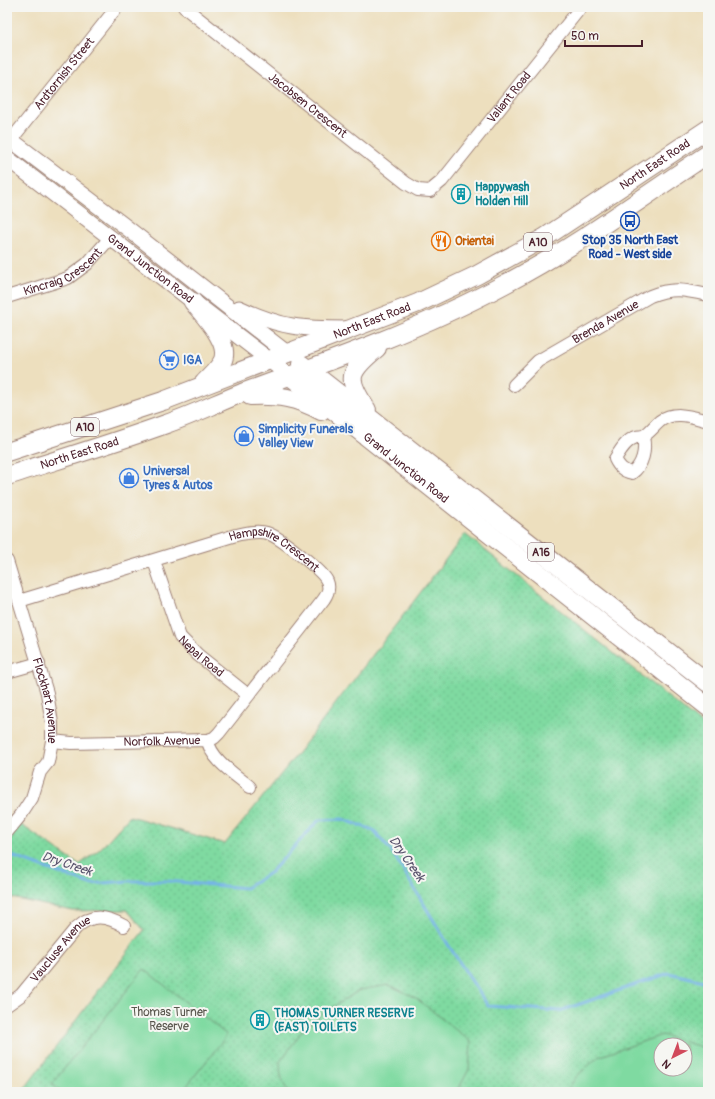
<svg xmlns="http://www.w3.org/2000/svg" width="715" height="1099" font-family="Pangolin,sans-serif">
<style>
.grass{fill:url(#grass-dots);stroke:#647c66;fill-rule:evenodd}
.pitch{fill:#7fdaa1;stroke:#647c66;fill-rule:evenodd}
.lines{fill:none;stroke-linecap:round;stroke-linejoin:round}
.stream{stroke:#74b3e7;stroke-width:3}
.minor-casing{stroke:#9c7f74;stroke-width:14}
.major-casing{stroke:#9c7f74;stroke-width:17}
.highway-casing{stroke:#9c7f74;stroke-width:20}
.minor{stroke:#fff;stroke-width:12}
.major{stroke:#fff;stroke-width:15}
.highway{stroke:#fff;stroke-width:18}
.labels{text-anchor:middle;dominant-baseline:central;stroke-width:4;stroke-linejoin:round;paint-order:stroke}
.shield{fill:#f6f6f2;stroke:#7e6067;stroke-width:1}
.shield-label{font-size:11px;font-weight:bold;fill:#4a1f2b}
.street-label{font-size:12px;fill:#4a1f2b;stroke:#f6f6f2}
.culture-label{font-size:12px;font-weight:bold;fill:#0d838f;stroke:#f6f6f2;text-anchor:start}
.transit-label{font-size:12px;font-weight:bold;fill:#164399;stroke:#f6f6f2}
.food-label{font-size:12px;font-weight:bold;fill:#c56008;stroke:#f6f6f2;text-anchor:start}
.shop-label{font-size:12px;font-weight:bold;fill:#366cbe;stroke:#f6f6f2;text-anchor:start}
.park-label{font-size:12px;fill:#5a574e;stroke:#f6f6f2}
.water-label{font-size:13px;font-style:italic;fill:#59536d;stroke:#f6f6f2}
</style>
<defs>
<pattern id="grass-dots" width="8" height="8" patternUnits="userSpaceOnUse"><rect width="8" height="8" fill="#7fdaa1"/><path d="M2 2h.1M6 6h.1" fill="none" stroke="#6fbb8b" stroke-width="1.8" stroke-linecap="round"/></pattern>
</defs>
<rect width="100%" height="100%" fill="#f6f6f2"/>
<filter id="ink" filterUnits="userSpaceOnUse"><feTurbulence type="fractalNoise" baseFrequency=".025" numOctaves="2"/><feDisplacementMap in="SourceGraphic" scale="8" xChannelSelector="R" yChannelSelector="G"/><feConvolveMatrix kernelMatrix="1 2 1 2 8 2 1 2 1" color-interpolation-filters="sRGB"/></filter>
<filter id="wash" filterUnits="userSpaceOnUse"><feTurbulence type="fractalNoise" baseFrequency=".012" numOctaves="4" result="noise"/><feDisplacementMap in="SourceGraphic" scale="16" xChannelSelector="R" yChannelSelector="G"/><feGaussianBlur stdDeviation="0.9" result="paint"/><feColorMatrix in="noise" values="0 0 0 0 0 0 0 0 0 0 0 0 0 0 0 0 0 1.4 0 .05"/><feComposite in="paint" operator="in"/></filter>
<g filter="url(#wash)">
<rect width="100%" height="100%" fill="#eddfbe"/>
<!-- grass -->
<path class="grass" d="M465,534L708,729V1092H22L144,930L127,910L73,911L7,897V815L79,865L100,849L130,816L225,844L298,753ZM661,1045H685V1069H661Z"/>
<!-- pitch -->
<path class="pitch" d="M144,969L227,1035L182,1092H62L52,1084Z
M389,985L416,998L471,1042L469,1069L457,1092H288L281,1078L280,1062L302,1031L323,1013L360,990Z
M662,1035L708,1049V1092H566L576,1077L598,1057ZM661,1045H685V1069H661Z"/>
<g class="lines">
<!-- stream -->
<path class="stream" d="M9,855L90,884L129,881H167L246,888L271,872L319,820L342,819L373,830L393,853L449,946L488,1006L560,1011L669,973L708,982"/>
</g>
</g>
<g filter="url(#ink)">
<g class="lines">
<!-- minor casing -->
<g class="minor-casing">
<g id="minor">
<path id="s1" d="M184,7L406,183L418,190L430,191L442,181L581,7"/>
<path id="s2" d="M11,140L117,7"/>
<path id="s3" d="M7,297L68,278L87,264L111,237"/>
<path id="s4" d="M514,385L538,361L650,296C672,287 685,290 708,295"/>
<path d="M643,437C646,450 643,465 632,473C623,471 619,467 615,459C620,451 626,440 636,437C639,436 642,437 645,435C651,431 655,425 660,421C675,410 692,417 708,421"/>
<path id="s5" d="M7,561L47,693L52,723V741L48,762L40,772L32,798L21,815L7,832"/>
<path id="s6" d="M154,561L180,637L198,655L248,695"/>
<path id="s7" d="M19,601L236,535C246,533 257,530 267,533C278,536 323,571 327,581C330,588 328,593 324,599L219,733L214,738L208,740"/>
<path d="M7,672L39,663"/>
<path id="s8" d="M52,741L71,743L208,740C209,758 237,776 250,787"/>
<path id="s9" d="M7,1005L21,995L76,928C92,913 107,916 124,926"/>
</g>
</g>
<!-- major casing -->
<g class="major-casing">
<g id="major">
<path d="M7,137L122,224L288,354"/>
<path id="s10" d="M7,158L290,376"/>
<path d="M239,308C256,316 274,323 292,326C310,329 328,329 346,329"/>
</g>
</g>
<!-- highway casing -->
<g class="highway-casing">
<g id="highway">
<path d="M193,302C204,316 230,342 223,360C219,369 209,377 203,384"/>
<path d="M301,364L708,683"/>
<path id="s11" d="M290,376L708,707"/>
<path d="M250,396C278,395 296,397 321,411"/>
<path d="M367,410C346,378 347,373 377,348"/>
<path id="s12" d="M7,452L163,401L418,303L477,275L544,238L708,129"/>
<path id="s13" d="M7,476C60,459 114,443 166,424C192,415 217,403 242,393C331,361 421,329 505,284C576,247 641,198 708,154"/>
</g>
</g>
<!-- minor -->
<use href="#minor" class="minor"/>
<!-- major -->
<use href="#major" class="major"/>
<!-- highway -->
<use href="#highway" class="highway"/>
</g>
</g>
<!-- icons -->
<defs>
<g id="building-ring" transform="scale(1)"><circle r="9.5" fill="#f6f6f2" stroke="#0f9aa8" stroke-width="1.5"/><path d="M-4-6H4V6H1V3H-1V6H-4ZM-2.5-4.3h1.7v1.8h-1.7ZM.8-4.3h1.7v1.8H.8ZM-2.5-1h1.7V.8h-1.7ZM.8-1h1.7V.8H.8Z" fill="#0f9aa8"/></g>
<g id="bus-ring" transform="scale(1)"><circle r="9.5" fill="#f6f6f2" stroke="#1a4fb4" stroke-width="1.5"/><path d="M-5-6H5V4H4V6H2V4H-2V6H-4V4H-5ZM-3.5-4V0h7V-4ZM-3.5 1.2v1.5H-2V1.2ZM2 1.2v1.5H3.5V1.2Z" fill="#1a4fb4"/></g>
<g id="restaurant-ring" transform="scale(1)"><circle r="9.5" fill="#f6f6f2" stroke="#e8710a" stroke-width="1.5"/><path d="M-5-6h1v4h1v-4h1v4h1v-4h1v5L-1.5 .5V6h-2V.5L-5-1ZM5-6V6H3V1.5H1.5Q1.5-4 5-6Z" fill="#e8710a"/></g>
<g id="supermarket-ring" transform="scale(1)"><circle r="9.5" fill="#f6f6f2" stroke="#3f7fe0" stroke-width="1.5"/><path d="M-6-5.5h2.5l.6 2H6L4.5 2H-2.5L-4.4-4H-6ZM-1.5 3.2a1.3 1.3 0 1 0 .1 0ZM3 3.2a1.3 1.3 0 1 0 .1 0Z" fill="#3f7fe0"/></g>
<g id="shop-ring" transform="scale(1)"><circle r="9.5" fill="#f6f6f2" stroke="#3f7fe0" stroke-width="1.5"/><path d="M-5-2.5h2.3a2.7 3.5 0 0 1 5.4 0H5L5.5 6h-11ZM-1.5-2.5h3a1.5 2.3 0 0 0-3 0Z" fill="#3f7fe0"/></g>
</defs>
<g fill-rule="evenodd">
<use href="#building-ring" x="461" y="194"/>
<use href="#bus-ring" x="630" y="221"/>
<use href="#restaurant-ring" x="441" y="241"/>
<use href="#supermarket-ring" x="169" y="360"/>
<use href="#shop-ring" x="244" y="436"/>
<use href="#shop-ring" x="129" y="478"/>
<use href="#building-ring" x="260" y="1020"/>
</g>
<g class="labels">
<!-- shield labels -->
<g class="shield">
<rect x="524" y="233" width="28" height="18" rx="3"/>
<rect x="71" y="418" width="28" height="18" rx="3"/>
<rect x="528" y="543" width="26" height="18" rx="3"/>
</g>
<g class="shield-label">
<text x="538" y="242">A10</text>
<text x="85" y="427">A10</text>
<text x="541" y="552">A16</text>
</g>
<!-- street labels -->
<g class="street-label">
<text stroke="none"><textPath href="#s2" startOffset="85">Ardtornish Street</textPath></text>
<text stroke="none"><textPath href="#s1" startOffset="432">Valiant Road</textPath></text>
<text stroke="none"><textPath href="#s1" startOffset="158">Jacobsen Crescent</textPath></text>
<text stroke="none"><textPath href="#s12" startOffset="712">North East Road</textPath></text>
<text stroke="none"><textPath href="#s10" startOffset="181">Grand Junction Road</textPath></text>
<text stroke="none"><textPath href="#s3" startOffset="62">Kincraig Crescent</textPath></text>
<text stroke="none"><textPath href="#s12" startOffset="388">North East Road</textPath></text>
<text stroke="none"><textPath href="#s4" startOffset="112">Brenda Avenue</textPath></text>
<text stroke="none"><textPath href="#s13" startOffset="76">North East Road</textPath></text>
<text stroke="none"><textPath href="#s11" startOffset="148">Grand Junction Road</textPath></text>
<text stroke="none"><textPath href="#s7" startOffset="270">Hampshire Crescent</textPath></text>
<text stroke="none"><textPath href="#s6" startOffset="109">Nepal Road</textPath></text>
<text stroke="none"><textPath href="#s5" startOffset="145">Flockhart Avenue</textPath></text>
<text stroke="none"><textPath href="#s8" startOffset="110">Norfolk Avenue</textPath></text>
<text stroke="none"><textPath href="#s9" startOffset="78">Vaucluse Avenue</textPath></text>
</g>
<!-- culture labels -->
<g class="culture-label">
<text x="475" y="187">Happywash<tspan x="475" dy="14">Holden Hill</tspan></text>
<text x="274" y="1013">THOMAS TURNER RESERVE<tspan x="274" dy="14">(EAST) TOILETS</tspan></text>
</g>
<!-- transit labels -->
<g class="transit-label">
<text x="630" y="240">Stop 35 North East<tspan x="630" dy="14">Road - West side</tspan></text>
</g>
<!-- food labels -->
<g class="food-label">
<text x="455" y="241">Orientai</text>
</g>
<!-- shop labels -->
<g class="shop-label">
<text x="183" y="360">IGA</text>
<text x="258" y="429">Simplicity Funerals<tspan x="258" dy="14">Valley View</tspan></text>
<text x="143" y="471">Universal<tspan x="143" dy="14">Tyres &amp; Autos</tspan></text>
</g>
<!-- park labels -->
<g class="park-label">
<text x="169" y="1012">Thomas Turner<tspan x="169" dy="14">Reserve</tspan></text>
</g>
<!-- water labels -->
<g class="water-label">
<text transform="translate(407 859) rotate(55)">Dry Creek</text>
<text transform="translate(67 864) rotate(18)">Dry Creek</text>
</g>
</g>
<!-- margin -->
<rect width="715" height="1099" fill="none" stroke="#f6f6f2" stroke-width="24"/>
<!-- north arrow -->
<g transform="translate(673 1057) rotate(222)"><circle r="19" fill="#f6f6f2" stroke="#b1a0a2"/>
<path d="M0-3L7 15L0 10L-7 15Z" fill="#d1495b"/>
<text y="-6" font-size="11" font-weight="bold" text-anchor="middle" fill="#4a1f2b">N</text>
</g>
<!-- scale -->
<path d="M565 40v6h77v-6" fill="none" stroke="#4a1f2b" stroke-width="2"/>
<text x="571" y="40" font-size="12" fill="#4a1f2b" stroke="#f6f6f2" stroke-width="3" paint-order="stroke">50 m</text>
</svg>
